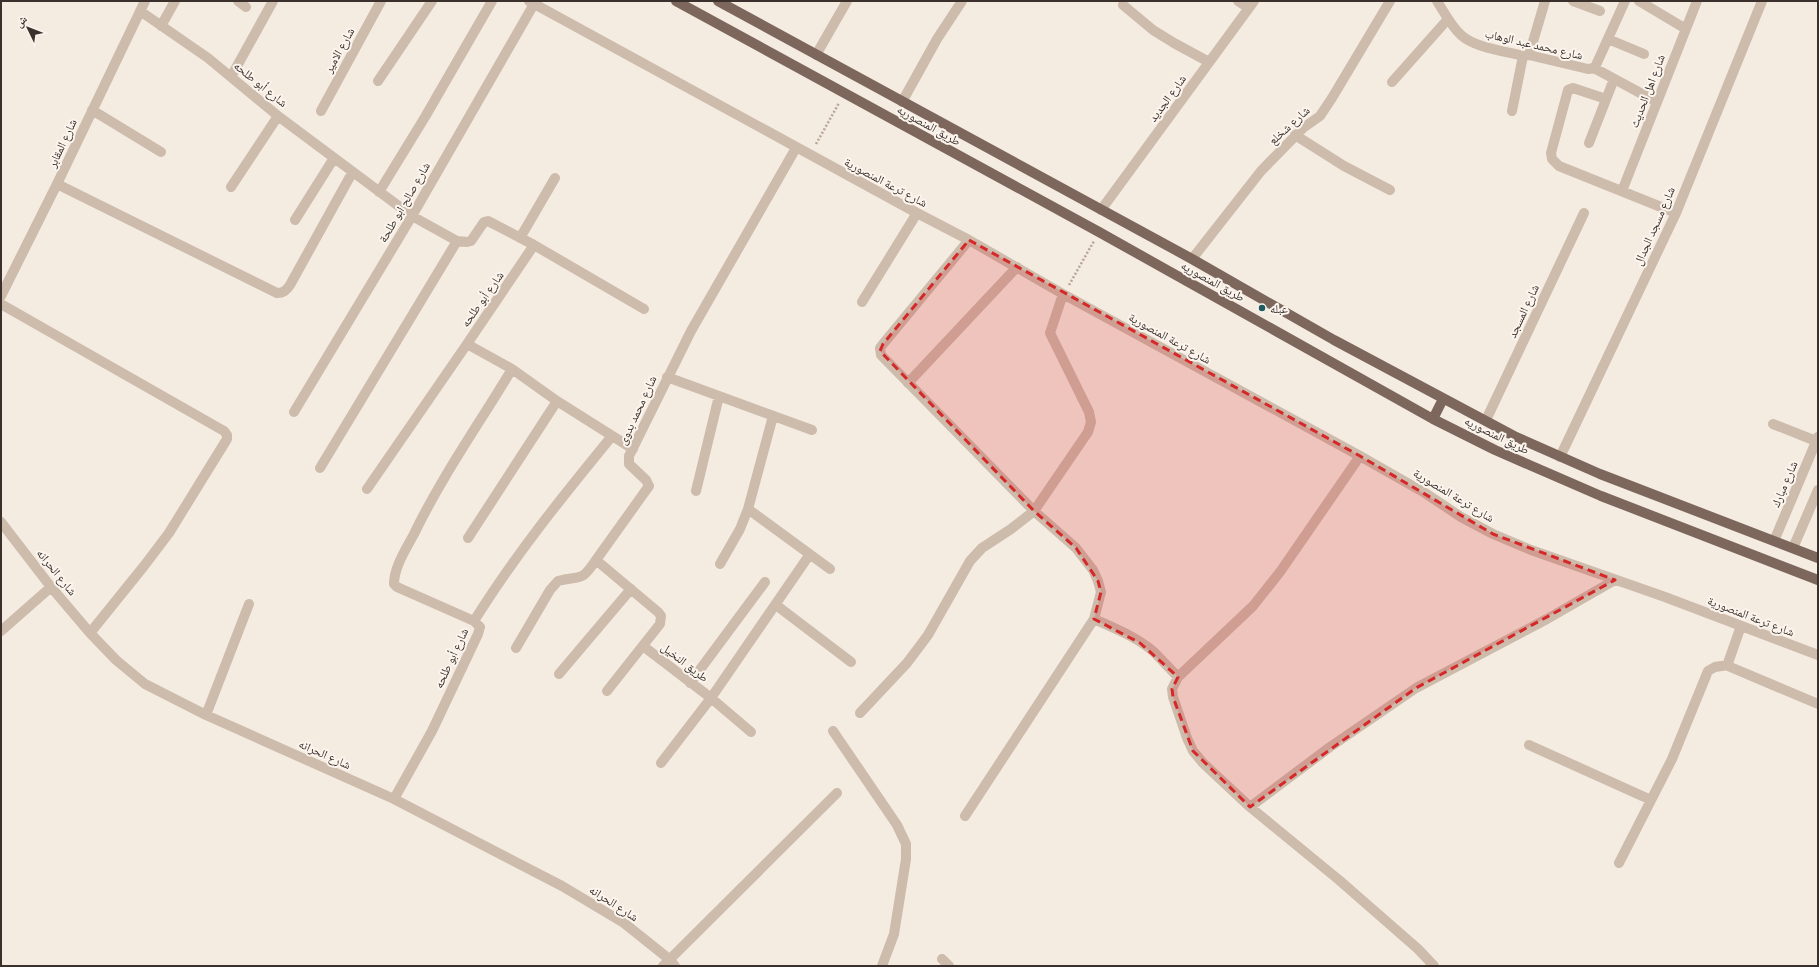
<svg xmlns="http://www.w3.org/2000/svg" width="1819" height="967" font-family="'IBM Plex Sans','Noto Naskh Arabic',sans-serif">
<style>
.lines{fill:none;stroke-linecap:round;stroke-linejoin:round}
.path{stroke:#b9a596;stroke-width:2.5;stroke-dasharray:2 2;stroke-linecap:butt}
.minor{stroke:#cdbbac;stroke-width:10}
.major{stroke:#7d675c;stroke-width:10}
.marked{fill:#d62828;fill-opacity:0.2;stroke:#d62828;stroke-width:3;stroke-dasharray:8 5;stroke-linejoin:round}
.poi-dot{fill:#1f5a5e;stroke:#fbf5ee;stroke-width:1.5}
.labels{text-anchor:middle;dominant-baseline:central;stroke-width:4;stroke-linejoin:round;paint-order:stroke}
.street-label{font-size:12px;fill:#3b302b;stroke:#fbf5ee}
.poi-label{font-size:12px;fill:#3b302b;stroke:#fbf5ee;text-anchor:start}
</style>
<rect width="100%" height="100%" fill="#f4ebe1"/>
<g class="lines">
<!-- path -->
<path class="path" d="M816,144L839,103
M1069,285L1094,241"/>
<!-- minor -->
<path class="minor" d="M238,1L246,7
M529,1L917,213L969,240L1063,294L1360,456L1425,493L1461,517L1493,534L1531,550L1665,597L1818,655
M1238,1L1249,8
M1437,1C1444,12 1451,26 1461,35C1475,48 1505,51 1523,56L1529,55L1588,69L1594,68L1596,65L1625,1
M1573,1L1600,11
M1639,1L1686,29
M1123,5L1153,30L1174,43L1209,62
M140,11L208,58L278,116L412,216L457,241L467,242L471,241L484,222L488,221L534,245L467,344L512,369C479,424 442,476 414,534C406,549 394,567 394,584L397,587L474,621L480,627L478,634L432,731L394,799
M161,26L175,1
M1608,39L1644,54
M816,55L847,1
M1529,55L1545,1
M1594,68L1657,102
M231,77L273,1
M378,81L432,1
M1392,82L1448,19
M1606,99L1573,88L1568,90L1551,153L1552,159L1559,166L1676,213
M902,102L937,39L962,1
M92,110L161,152
M321,111L381,1
M1512,111L1523,56
M1295,135L1344,166L1390,190
M1589,143L1614,79
M57,184L277,293C283,293 286,291 290,285L352,173
M231,187L278,116
M1622,191L1697,1
M379,192L425,117L492,1
M1101,210L1254,1
M295,220L334,158
M520,238L555,178
M534,245L644,309
M1192,259L1261,171L1303,128L1320,116L1332,98L1390,1
M1,296L57,184L145,1
M862,302L917,213
M1,304L224,431L227,435V439L169,533L144,566L90,633
M512,369L557,401L633,449
M667,377L812,430
M908,383L1017,267
M294,412L412,216L534,4
M1486,420L1584,213
M1773,424L1816,441
M1360,456L1280,572L1253,606L1178,677L1172,689L1173,697L1187,738L1193,751L1203,763L1250,807L1339,880L1418,949L1434,966
M1560,457L1676,213L1762,1
M320,468L457,241
M367,489L467,344
M696,491L719,396
M748,509L830,569
M1,522L51,587L90,633L116,660L145,684L206,715L394,799L562,886L624,923L669,959L675,966
M468,538L557,401
M1774,541L1818,437
M1793,548L1818,490
M720,564L740,529L748,509L773,416
M776,605L851,662
M1094,619C1114,628 1137,637 1154,652C1162,660 1170,669 1178,677
M474,621C515,555 563,496 612,436
M1741,626L1728,663V666L1818,704
M1,631L51,587
M643,646L711,698L751,732
M516,648L550,590L558,581C583,575 581,582 596,560
M559,674L631,589
M690,683L765,582
M607,691L660,624L661,616L658,612L596,560L649,486L646,480L629,464V456L691,331L796,148
M860,713L907,663L928,635L970,561L982,548L1011,529L1034,511L1088,432L1091,422L1089,412L1050,333L1063,294
M206,715L249,604
M833,731L897,825L906,844V859L894,934L882,966
M1529,745L1651,800
M661,763L711,698L810,554
M1250,807L1330,747L1416,688L1547,619L1615,580
M965,816L1094,619L1101,592L1098,581L1093,570L1076,548L1034,511L881,355L880,348L883,344L969,240
M1619,863L1672,759L1708,671L1715,667L1728,665
M942,959L949,966
M663,966L837,793"/>
<!-- major -->
<path class="major" d="M676,1L1099,232L1433,419L1495,450L1601,496L1818,580
M718,1L1192,259L1334,340L1514,436L1600,474L1818,558
M1433,419L1443,399"/>
</g>
<!-- marked area -->
<path class="marked" d="M969,240L1360,456L1493,534L1615,580L1416,688L1250,807L1193,751L1173,697L1172,689L1178,677L1140,643L1094,619L1101,592L1098,581L1076,548L1034,511L880,351L883,344Z"/>
<!-- markers -->
<circle class="poi-dot" cx="1262" cy="308" r="4"/>
<g class="labels">
<!-- street labels -->
<g class="street-label">
<text transform="translate(1534 44) rotate(13)">شارع محمد عبد الوهاب</text>
<text transform="translate(339 50) rotate(-61)">شارع الامير</text>
<text transform="translate(261 84) rotate(39)">شارع أبو طلحه</text>
<text transform="translate(1647 91) rotate(-69)">شارع اهل الحديث</text>
<text transform="translate(1167 98) rotate(-54)">شارع الجديد</text>
<text transform="translate(929 125) rotate(29)">طريق المنصوريه</text>
<text transform="translate(1289 125) rotate(-42)">شارع شخلع</text>
<text transform="translate(62 143) rotate(-65)">شارع المقابر</text>
<text transform="translate(886 182) rotate(28)">شارع ترعة المنصورية</text>
<text transform="translate(404 202) rotate(-60)">شارع صالح ابو طلحة</text>
<text transform="translate(1654 226) rotate(-66)">شارع مسجد الجدال</text>
<text transform="translate(1213 281) rotate(29)">طريق المنصوريه</text>
<text transform="translate(482 299) rotate(-55)">شارع أبو طلحه</text>
<text transform="translate(1523 311) rotate(-65)">شارع المسجد</text>
<text transform="translate(1170 338) rotate(29)">شارع ترعة المنصورية</text>
<text transform="translate(637 410) rotate(-65)">شارع محمد بدوى</text>
<text transform="translate(1497 435) rotate(26)">طريق المنصوريه</text>
<text transform="translate(1784 484) rotate(-67)">شارع مبارك</text>
<text transform="translate(1454 495) rotate(31)">شارع ترعة المنصورية</text>
<text transform="translate(57 572) rotate(51)">شارع الحرانه</text>
<text transform="translate(1751 616) rotate(21)">شارع ترعة المنصورية</text>
<text transform="translate(451 658) rotate(-65)">شارع أبو طلحه</text>
<text transform="translate(685 662) rotate(38)">طريق النخيل</text>
<text transform="translate(325 754) rotate(24)">شارع الحرانه</text>
<text transform="translate(614 903) rotate(33)">شارع الحرانه</text>
</g>
<!-- poi labels -->
<g class="poi-label">
<text x="1270" y="308">عبله</text>
</g>
</g>
<!-- border -->
<rect width="1819" height="967" fill="none" stroke="#3b302b" stroke-width="4"/>
<!-- north arrow -->
<g transform="translate(28 28) rotate(313)" stroke="#fbf5ee" stroke-width="3" paint-order="stroke">
<path d="M0-3L7 15L0 10L-7 15Z" fill="#3b302b"/>
<text y="-6" font-size="11" font-weight="bold" text-anchor="middle" fill="#3b302b">ش</text>
</g>
</svg>
